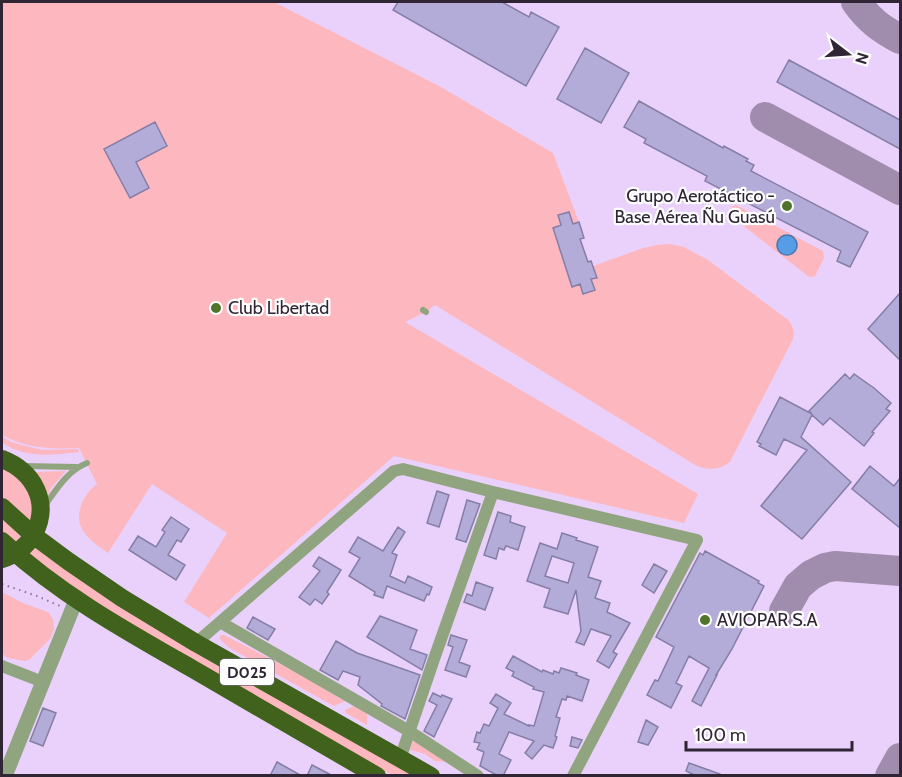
<svg xmlns="http://www.w3.org/2000/svg" width="902" height="777" font-family="Cabin,sans-serif">
<style>
.green{fill:#fdb7bf}
.water{fill:#569de7;stroke:#4a79b2;stroke-width:1.5}
.lines{fill:none;stroke-linecap:round;stroke-linejoin:round}
.taxiway{stroke:#a08cac;stroke-width:30}
.building{fill:#b3acd8;stroke:#847ea7;stroke-width:1.5;fill-rule:evenodd}
.path{stroke:#897895;stroke-width:2;stroke-dasharray:1.5 4.5;stroke-linecap:butt}
.service{stroke:#90a57f;stroke-width:6}
.minor{stroke:#90a57f;stroke-width:12}
.tertiary{stroke:#90a57f;stroke-width:15}
.motorway{stroke:#40621c;stroke-width:18}
.poi-dot{fill:#50742c;stroke:#fdfdfd;stroke-width:2}
.labels{text-anchor:middle;dominant-baseline:central;stroke-width:4.5;stroke-linejoin:round;paint-order:stroke}
.shield{fill:#fdfdfd;stroke:#6d6671;stroke-width:1.5}
.shield-label{font-size:16px;font-weight:bold;fill:#2f2535}
.poi-label{font-size:18px;fill:#2f2535;stroke:#fdfdfd;text-anchor:start}
</style>
<rect width="100%" height="100%" fill="#ead1fb"/>
<!-- green -->
<path class="green" d="M2,2H274L441,87L553,153L579,222L573,224L569,212L559,215L561,225L553,228L572,287L580,284L583,294L594,289L591,279L596,277L593,266L643,248L657,245L670,244L684,247L708,260L788,320C793,327 795,330 793,339L730,462C719,470 708,471 695,465L435,305L426,312L405,322L698,494L684,523L394,456L209,618L184,602L227,533L152,484L108,553C89,540 72,528 82,503C86,495 90,489 97,484L79,448C48,449 29,449 2,435Z
M736,205L823,251L824,258L815,276L811,277L808,276L732,217L729,212L733,206Z
M2,436L11,442L42,450L78,449L79,452C52,455 24,459 2,442Z
M2,465L23,477L34,505L31,523L2,496Z
M66,471L51,488L46,501L33,472Z
M2,513L26,537L17,545L2,531Z
M32,545L419,775H392L116,617L31,556L27,550Z
M2,592L23,603L48,612L53,619L54,628L51,638L29,660L24,661L8,658L2,654Z
M221,635H224L298,673L339,698L345,701L334,706L332,705L228,647L219,638Z
M354,706L367,713V725L346,713L345,710Z
M412,742H415L450,762L435,761L425,754L411,750L410,749Z"/>
<!-- water -->
<path class="water" d="M777 245a10 10 0 1 1 20 0a10 10 0 1 1-20 0Z"/>
<g class="lines">
<!-- taxiway -->
<path class="taxiway" d="M856,2C869,20 881,29 900,39
M765,117L900,190
M784,611L798,586L811,575L825,568L835,566L900,571
M890,776L900,758"/>
</g>
<!-- building -->
<path class="building" d="M398,2H502L529,17L531,12L559,27L526,86L393,10Z
M585,48L629,73L601,123L557,99Z
M789,60L900,120V149L777,82Z
M639,101L723,148L724,146L748,159L746,161L754,165L751,171L868,232L850,267L837,261L841,251L705,181L707,176L644,143L646,139L624,127Z
M155,122L167,146L136,162L149,188L130,198L104,149Z
M569,212L573,224L579,222L584,238L580,239L588,262L591,261L597,278L591,279L595,290L583,294L580,284L572,287L553,228L561,225L558,215Z
M900,293V360L868,329Z
M845,374L850,379L854,374L874,388L891,403L886,409L890,411L872,432L874,433L864,446L830,418L823,425L812,415L801,437L851,482L802,539L761,506L807,450L784,439L776,455L759,446L761,444L757,442L780,397L812,414L809,411Z
M870,466L894,486L900,478V528L852,489Z
M437,491L449,495L439,527L427,523Z
M467,500L480,504L466,542L456,539Z
M498,512L511,516L510,522L525,527L518,550L506,546L504,550L499,548L496,559L484,555Z
M171,517L189,529L181,542L177,540L168,555L185,565L176,580L129,550L138,536L156,547L165,532L162,530Z
M398,527L405,532L392,553L397,555L390,576L405,583L408,576L432,587L429,595L427,594L424,601L387,586L383,598L374,595L375,592L349,576L360,558L349,552L358,537L383,551Z
M562,533L577,538L576,540L598,547L588,577L601,581L595,598L610,603L607,612L630,623L613,652L617,654L609,668L597,661L611,636L591,629L584,645L576,642L581,631L576,590L568,614L544,607L550,589L527,581L540,543L557,549ZM552,556L574,563L568,583L545,576Z
M705,551L759,581L758,583L764,586L732,649L716,675H717L701,706L692,701L709,668L689,656L676,683L682,686L671,708L647,695L655,680L658,681L674,647L656,637L700,553L703,555Z
M319,557L341,570L327,592L329,594L322,604L315,599L310,605L299,597L320,571L313,566Z
M654,564L667,571L654,593L642,585Z
M476,582L493,588L485,610L464,602L467,594L472,596Z
M380,616L417,630L410,649L427,655L422,670L367,637Z
M253,617L275,629L268,640L247,628Z
M451,635L467,640L459,662L470,666L466,677L445,670L453,647L448,645Z
M336,641L357,653L420,675L405,719L381,706L382,704L358,685L360,677L343,671L338,680L320,670Z
M513,656L542,672L543,670L553,674L554,671L559,673L561,668L577,673L576,675L589,680L582,701L567,696L566,700L562,699L556,717L560,718L555,736L557,737L553,748L544,745L532,759L525,753L534,741L509,732L499,754L511,760L503,776H498L480,766L484,752L477,749L480,743L474,742L477,732L480,733L484,724L489,726L498,708L490,703L496,694L511,703L504,714L529,726V725L534,726L544,692L533,689L534,687L512,676L514,672L506,668Z
M433,693L441,697L442,695L452,699L434,737L424,731L437,705L429,701Z
M43,708L56,713L43,746L30,741Z
M646,720L658,727L648,745L638,742Z
M572,737L582,740L578,748L570,746Z
M277,762L302,776H270Z
M689,763L720,774V776H696L686,771Z
M312,765L333,776H307Z"/>
<g class="lines">
<!-- path -->
<path class="path" d="M2,584L37,596L60,606"/>
<!-- service -->
<path class="service" d="M423,310L426,312
M24,466L77,467
M45,505C57,489 67,471 87,463"/>
<!-- minor -->
<path class="minor" d="M220,622L409,731L478,776
M196,643L394,471L403,469L493,492L697,540L573,776
M2,666L43,682
M400,759L434,659L493,492"/>
<!-- tertiary -->
<path class="tertiary" d="M5,776L76,600"/>
<!-- motorway -->
<path class="motorway" d="M2,459C33,471 51,502 34,534C26,547 16,555 2,559
M2,507L33,535L68,561L122,598L196,643L431,776
M2,541C58,593 124,630 191,668C253,704 315,740 377,776"/>
</g>
<!-- markers -->
<g class="poi-dot">
<circle cx="787" cy="206" r="6"/>
<circle cx="216" cy="308" r="6"/>
<circle cx="705" cy="620" r="6"/>
</g>
<g class="labels">
<!-- shield labels -->
<rect class="shield" x="220" y="659" width="54" height="26" rx="4.5"/>
<g class="shield-label">
<text x="247" y="672">D025</text>
</g>
<!-- poi labels -->
<g class="poi-label">
<text x="775" y="196" text-anchor="end">Grupo Aerotáctico -<tspan x="775" dy="21">Base Aérea Ñu Guasú</tspan></text>
<text x="228" y="308">Club Libertad</text>
<text x="717" y="620">AVIOPAR S.A</text>
</g>
</g>
<!-- border -->
<rect width="902" height="777" fill="none" stroke="#2f2535" stroke-width="6"/>
<!-- north arrow -->
<g transform="translate(848 54) rotate(107)" stroke="#fdfdfd" stroke-width="4.5" paint-order="stroke">
<path d="M0-4.5L10 22L0 15L-10 22Z" fill="#2f2535"/>
<text y="-9" font-size="16" font-weight="bold" text-anchor="middle" fill="#2f2535">N</text>
</g>
<!-- scale -->
<path d="M686 741v9h166v-9" fill="none" stroke="#2f2535" stroke-width="3"/>
<text x="695" y="741" font-size="18" fill="#2f2535" stroke="#fdfdfd" stroke-width="4.5" paint-order="stroke">100 m</text>
</svg>
